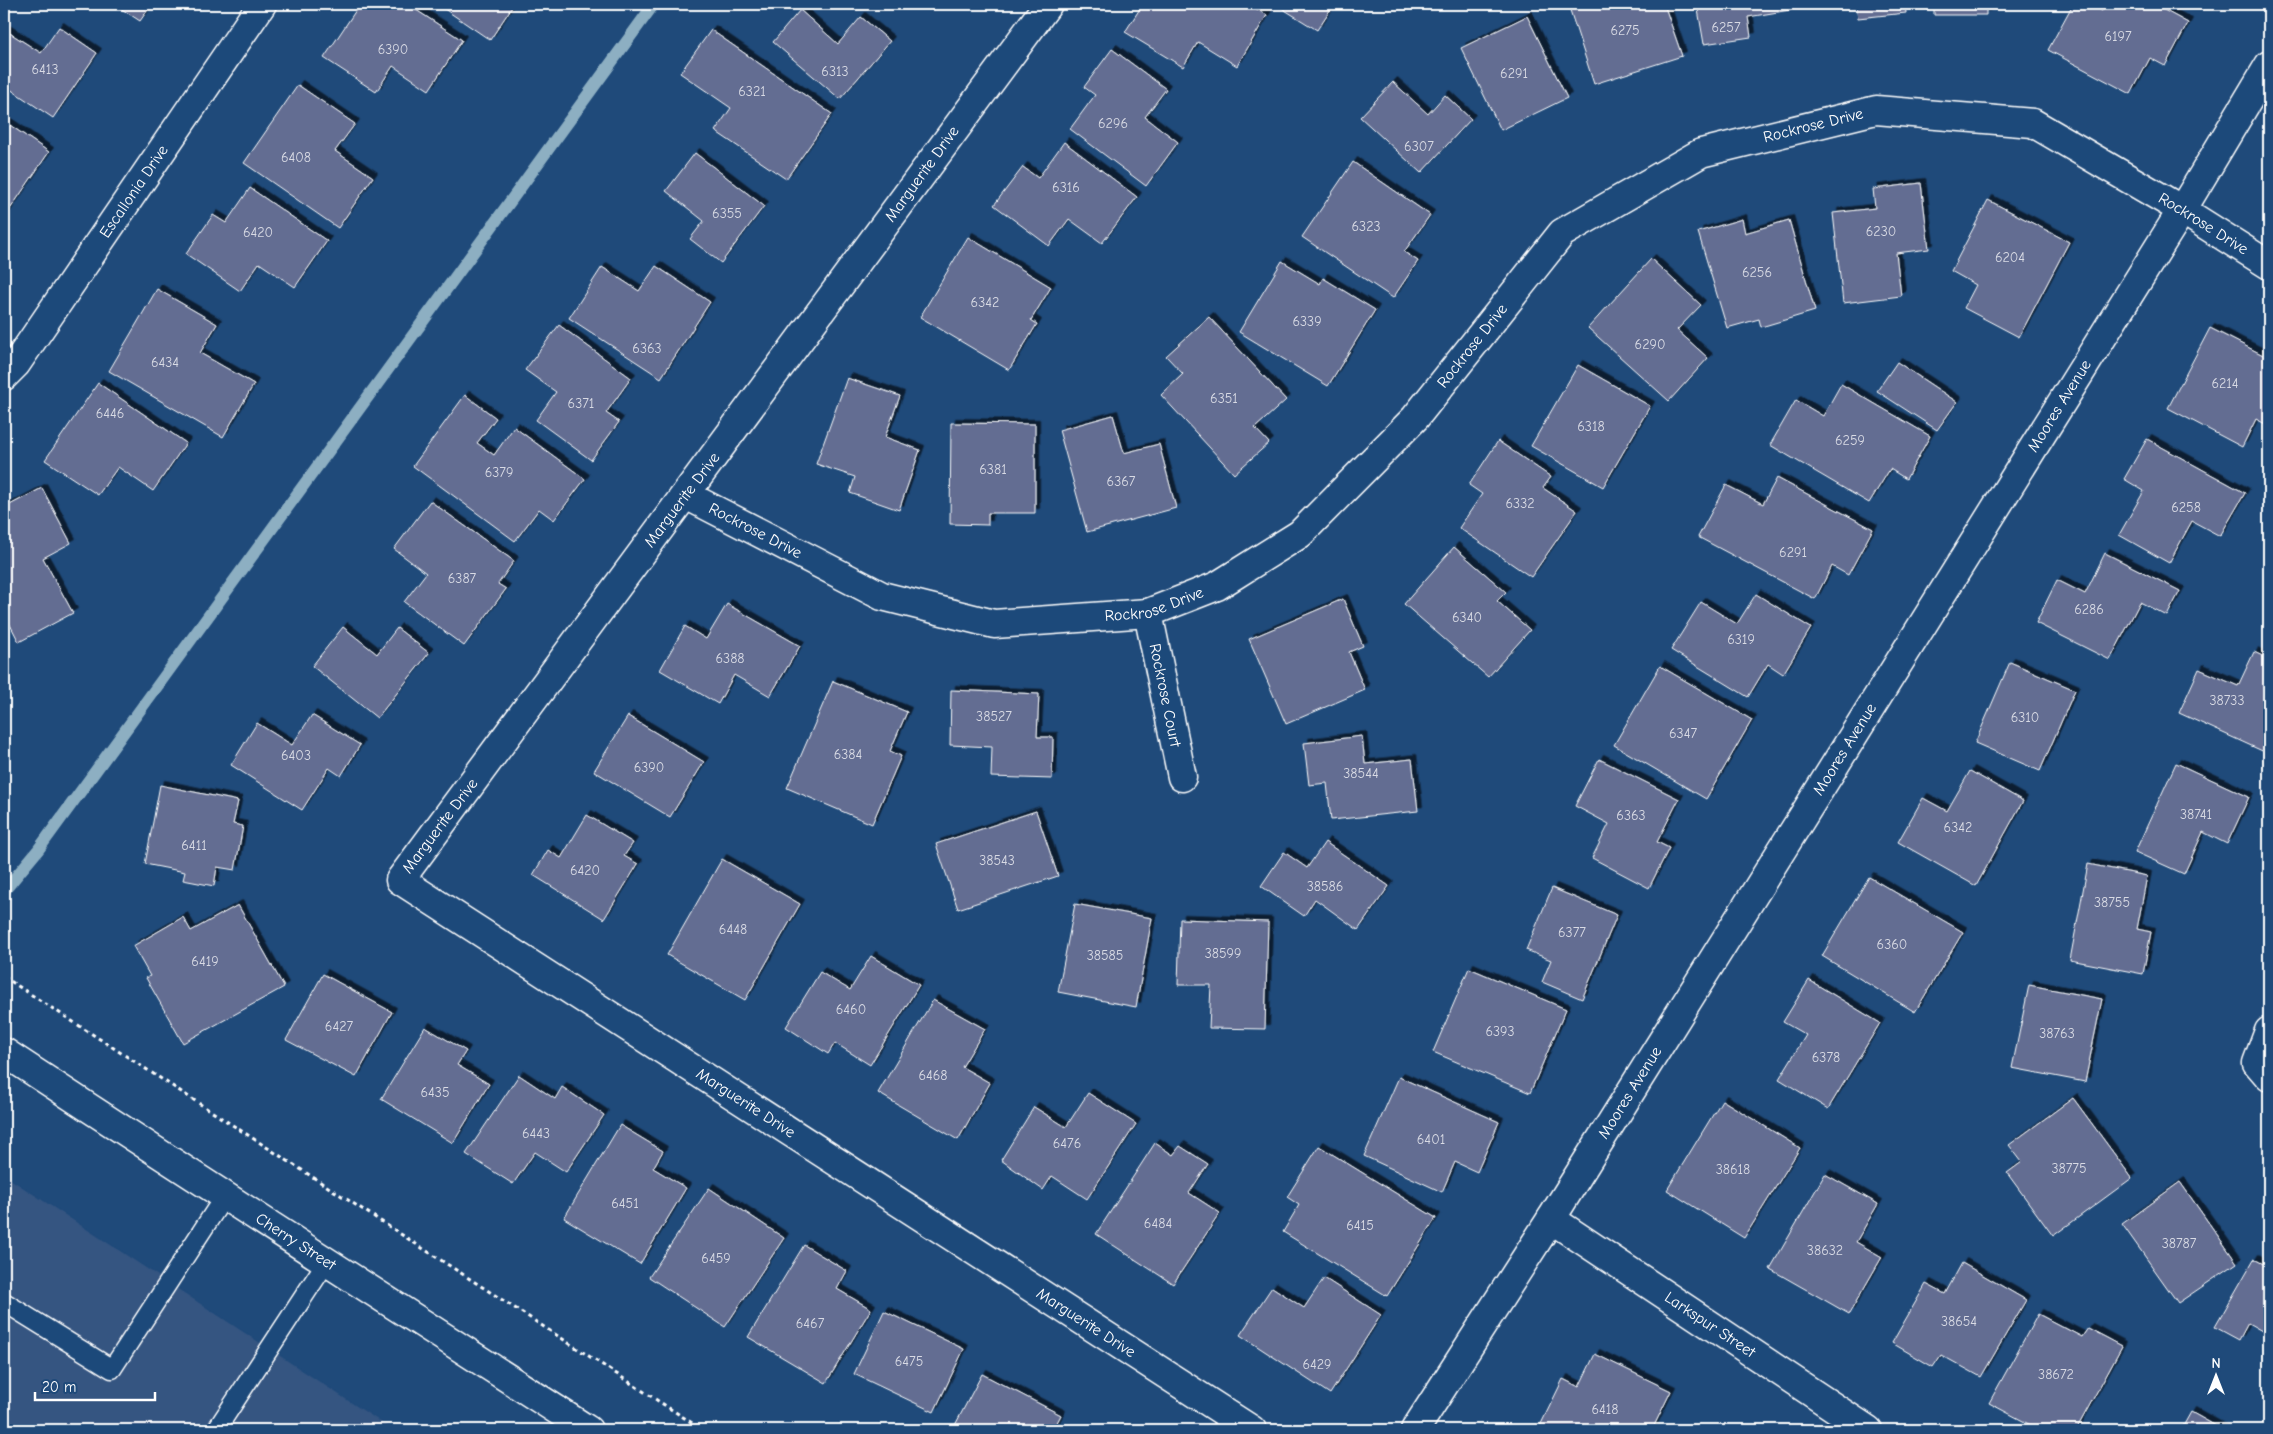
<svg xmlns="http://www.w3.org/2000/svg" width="2273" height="1434" font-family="'Comic Neue',sans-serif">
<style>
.built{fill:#345481}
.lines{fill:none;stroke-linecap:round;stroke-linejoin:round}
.stream{stroke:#8dafc2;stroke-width:12}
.building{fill:#646d92;stroke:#fff;filter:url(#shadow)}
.lane-casing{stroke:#fff;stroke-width:21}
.street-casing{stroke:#fff;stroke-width:31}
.secondary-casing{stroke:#fff;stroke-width:31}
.path{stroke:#fff;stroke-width:3;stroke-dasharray:4 4;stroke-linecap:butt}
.lane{stroke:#1f4a7a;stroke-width:18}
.street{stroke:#1f4a7a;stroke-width:28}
.secondary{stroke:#1f4a7a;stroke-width:28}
.labels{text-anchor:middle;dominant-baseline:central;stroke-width:4;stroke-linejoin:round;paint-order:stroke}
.number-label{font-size:14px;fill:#d8dae4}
.street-label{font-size:16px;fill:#fff;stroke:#1f4a7a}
</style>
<defs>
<filter id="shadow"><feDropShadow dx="4.5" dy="-4.5" stdDeviation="0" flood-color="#0009"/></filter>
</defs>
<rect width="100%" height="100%" fill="#1f4a7a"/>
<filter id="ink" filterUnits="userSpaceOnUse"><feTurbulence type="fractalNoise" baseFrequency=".02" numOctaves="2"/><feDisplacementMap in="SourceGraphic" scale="10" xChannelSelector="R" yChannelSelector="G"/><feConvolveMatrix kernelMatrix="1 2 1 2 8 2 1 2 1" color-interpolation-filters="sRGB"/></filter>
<g filter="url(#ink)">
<!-- built -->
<path class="built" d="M4,1175L393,1430H4Z"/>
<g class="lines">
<!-- stream -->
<path class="stream" d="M4,891L38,850L654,4"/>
</g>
<!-- building -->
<path class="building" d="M114,4H152L140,21Z
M360,4H407L462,40L429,90L393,66L376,92L324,58Z
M437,4H514L490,40Z
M1143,4H1248L1267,15L1237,66L1198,42L1183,67L1125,32Z
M1275,4H1334L1317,30Z
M1568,4H1664L1682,56L1594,84Z
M1697,4H1789L1790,10L1748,17L1751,37L1704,44Z
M1810,4H1905L1906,13L1858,18L1856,4L1811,8Z
M1934,4H1986V15H1934Z
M2073,4H2089L2102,11L2106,4H2153L2188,23L2165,66L2150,58L2131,94L2048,50Z
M800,10L838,44L861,17L890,41L840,99L773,42Z
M1527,16L1567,98L1501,130L1461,48Z
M59,27L97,53L53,118L4,85V32L5,30L41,53Z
M711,30L832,114L786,179L715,131L731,108L680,73Z
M1112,49L1166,89L1145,117L1178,142L1146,186L1070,129L1095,95L1084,87Z
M1393,82L1428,114L1445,95L1471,119L1421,173L1360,117Z
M298,85L355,124L335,151L373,177L338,228L244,163Z
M4,121L49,152L4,218Z
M1064,142L1137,197L1102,243L1069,219L1049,246L994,205L1023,167L1038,178Z
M695,153L764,206L721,263L690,239L704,221L666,191Z
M1353,162L1430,215L1404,252L1418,261L1393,298L1302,237Z
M1921,183L1929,249L1896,253L1901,296L1843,303L1833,213L1875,208L1873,189Z
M250,188L327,241L295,287L259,263L240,291L186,254L213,215L226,223Z
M1988,200L2069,242L2019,337L1964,308L1976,285L1951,271Z
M1742,219L1745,233L1789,220L1815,311L1761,327L1759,319L1727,328L1698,232Z
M968,237L1051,287L1031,320L1037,324L1009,370L920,317Z
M1651,259L1701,305L1677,330L1708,358L1669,401L1588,328Z
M1282,261L1320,284L1323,278L1375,310L1328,386L1239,332Z
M656,266L710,302L661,378L569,318L602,267L639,291Z
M157,289L217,324L200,353L254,384L223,437L109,371Z
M1209,317L1286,400L1255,428L1269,443L1234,474L1161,395L1183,374L1166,356Z
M559,325L631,378L606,413L619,422L591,460L536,420L556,392L525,370Z
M2210,328L2269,358V426L2256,419L2242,447L2168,408Z
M1897,362L1957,402L1937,430L1877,391Z
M1578,365L1650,406L1603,487L1531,446Z
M847,378L900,396L885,437L920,450L899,510L850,493L855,477L816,464Z
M98,383L186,443L153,491L118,467L98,495L45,460Z
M1841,384L1930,436L1906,479L1890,469L1869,503L1770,445L1796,400L1823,416Z
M465,395L496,418L477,443L494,455L514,427L585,479L554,520L539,509L515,541L413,466Z
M1113,415L1124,453L1159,444L1176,508L1087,532L1059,430Z
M951,423L1035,424V513H988V525L950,524Z
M2147,439L2245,493L2220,536L2192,521L2169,563L2119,535L2144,491L2124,479Z
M1498,441L1551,477L1543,488L1577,511L1531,577L1459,528L1482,494L1469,485Z
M1777,478L1873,529L1848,575L1832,566L1815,599L1698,537L1726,485L1763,504Z
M42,488L71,543L43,558L73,613L19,642L4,613V508Z
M430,501L514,561L498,584L506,589L464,646L404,602L426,573L394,549Z
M1454,547L1506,592L1497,601L1530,630L1488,677L1404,604Z
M2105,553L2180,591L2167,616L2140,602L2110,660L2036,623L2057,580L2085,594Z
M1756,594L1811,628L1783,674L1768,664L1748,697L1671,650L1701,602L1737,624Z
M1343,599L1363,646L1349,652L1365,690L1286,724L1249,639Z
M727,604L800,646L770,696L734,675L718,704L660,670L685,626L706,639Z
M343,627L377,654L397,628L429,653L377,718L312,666Z
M2254,652L2269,659V754L2179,713L2199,669L2238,686Z
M2010,662L2075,690L2040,771L1975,743Z
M1660,666L1752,720L1706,799L1614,745Z
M833,681L907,712L890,751L901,756L872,824L787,788Z
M951,690L1039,694L1037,737H1053L1052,779L991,777L992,747L950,745Z
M312,715L360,745L341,776L329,768L302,810L231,765L257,723L292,745Z
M628,716L704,762L670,817L594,771Z
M1362,736L1365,764L1412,759L1418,811L1331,820L1327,783L1309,785L1304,743Z
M1599,759L1679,799L1657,842L1669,848L1649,888L1592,858L1609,824L1575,806Z
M2176,763L2249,797L2227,844L2203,832L2184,874L2135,852Z
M1970,771L2023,801L1976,886L1898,842L1923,798L1947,811Z
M160,785L238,801L233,824L243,826L235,870L217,867L214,886L183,880L185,872L145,864Z
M1036,811L1058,876L958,909L936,844Z
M587,815L633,843L624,856L638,864L604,919L533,875L548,850L561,858Z
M1325,842L1389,886L1358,930L1315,899L1304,916L1261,886L1284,852L1307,868Z
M722,859L800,904L745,1000L667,955Z
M2088,864L2147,876L2137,929L2151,932L2143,974L2070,960Z
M1869,877L1963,932L1915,1012L1822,956Z
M1552,888L1617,915L1582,999L1542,982L1551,960L1526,950Z
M1075,904L1152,918L1136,1007L1058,992Z
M238,905L284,987L183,1043L146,978L150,976L133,946L183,917L191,931Z
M1180,919L1268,922L1265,1029L1209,1028L1211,985H1178Z
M871,956L919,985L870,1065L835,1043L828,1054L786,1027L820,972L850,990Z
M1469,968L1566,1009L1530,1093L1433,1052Z
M323,974L392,1012L356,1077L286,1040Z
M1809,980L1880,1023L1828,1109L1779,1079L1806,1035L1783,1022Z
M2029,985L2102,999L2085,1082L2012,1068Z
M933,1000L985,1029L962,1067L990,1083L958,1140L878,1093Z
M425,1027L466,1051L457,1065L489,1084L453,1143L381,1099Z
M519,1075L555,1099L562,1087L604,1115L566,1172L535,1152L513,1184L466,1154Z
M1399,1077L1499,1122L1477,1172L1455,1162L1442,1192L1364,1156Z
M1088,1093L1136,1124L1087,1199L1052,1176L1043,1190L1001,1160L1034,1107L1066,1127Z
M2073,1098L2132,1178L2053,1236L2007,1173L2022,1162L2009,1145Z
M1722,1100L1800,1148L1744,1238L1667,1190Z
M620,1125L663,1151L653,1168L686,1188L640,1264L564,1218Z
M1155,1143L1173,1155L1180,1146L1208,1164L1189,1193L1220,1213L1173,1284L1096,1234Z
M1319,1146L1436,1218L1387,1296L1283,1232L1299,1205L1287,1197Z
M1825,1174L1878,1204L1856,1242L1882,1257L1849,1314L1770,1269Z
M2180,1182L2237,1263L2178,1303L2122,1224Z
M709,1188L784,1238L725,1327L649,1277Z
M804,1245L847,1271L837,1289L871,1309L826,1383L748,1337Z
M2254,1259L2269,1267V1335L2248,1323L2239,1340L2215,1327Z
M1962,1263L2026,1300L1981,1377L1941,1355L1933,1367L1892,1343L1926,1284L1945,1294Z
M1324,1278L1381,1315L1330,1394L1240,1335L1272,1287L1304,1308Z
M884,1311L964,1349L934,1412L854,1374Z
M2038,1314L2082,1337L2088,1328L2122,1346L2076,1430H2040L1989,1403Z
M1595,1354L1671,1391L1652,1430H1545L1539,1428L1563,1379L1579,1387Z
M982,1374L1061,1415L1053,1430H960L954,1427Z
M2191,1412L2223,1430H2181Z"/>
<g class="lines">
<!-- lane casing -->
<g class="lane-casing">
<path id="lane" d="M4,1302L112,1369L224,1197
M216,1430L327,1261"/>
</g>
<!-- street casing -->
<g class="street-casing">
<g id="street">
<path id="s1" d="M1048,4L400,880L1252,1430"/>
<path id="s2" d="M4,376L16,364L262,4"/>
<path id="s3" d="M686,495L882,596L994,624L1148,613L1217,586L1300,534L1415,418L1562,233L1701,153L1876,110L2033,123L2182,210L2269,265"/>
<path id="s4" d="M1148,613L1182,777"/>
<path d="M2269,1031L2257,1063L2269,1077"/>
<path id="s5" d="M1551,1219L1868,1430"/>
<path id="s6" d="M1415,1430L1551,1219L2182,210L2269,65"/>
</g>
</g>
<!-- secondary casing -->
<g class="secondary-casing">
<g id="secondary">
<path id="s7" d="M4,1052C198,1180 393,1304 588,1430"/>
</g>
</g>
<!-- path -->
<path class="path" d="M4,977L703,1430"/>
<!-- lane -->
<use href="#lane" class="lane"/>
<!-- street -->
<use href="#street" class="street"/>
<!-- secondary -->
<use href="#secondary" class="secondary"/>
</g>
</g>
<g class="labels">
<!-- number labels -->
<g class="number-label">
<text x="1726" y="27">6257</text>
<text x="1625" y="30">6275</text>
<text x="2118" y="36">6197</text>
<text x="393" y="49">6390</text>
<text x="45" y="69">6413</text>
<text x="835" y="71">6313</text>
<text x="1514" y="73">6291</text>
<text x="752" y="91">6321</text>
<text x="1113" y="123">6296</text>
<text x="1419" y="146">6307</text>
<text x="296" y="157">6408</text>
<text x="1066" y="187">6316</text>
<text x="727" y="213">6355</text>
<text x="1366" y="226">6323</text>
<text x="1881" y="231">6230</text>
<text x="258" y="232">6420</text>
<text x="2010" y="257">6204</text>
<text x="1757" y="272">6256</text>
<text x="985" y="302">6342</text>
<text x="1307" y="321">6339</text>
<text x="1650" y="344">6290</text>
<text x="647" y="348">6363</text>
<text x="165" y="362">6434</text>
<text x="2225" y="383">6214</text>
<text x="1224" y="398">6351</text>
<text x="581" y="403">6371</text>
<text x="110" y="413">6446</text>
<text x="1591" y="426">6318</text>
<text x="1850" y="440">6259</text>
<text x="993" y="469">6381</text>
<text x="499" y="472">6379</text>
<text x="1121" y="481">6367</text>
<text x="1520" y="503">6332</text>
<text x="2186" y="507">6258</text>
<text x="1793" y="552">6291</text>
<text x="462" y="578">6387</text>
<text x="2089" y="609">6286</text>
<text x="1467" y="617">6340</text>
<text x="1741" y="639">6319</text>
<text x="730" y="658">6388</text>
<text x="2227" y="700">38733</text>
<text x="994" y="716">38527</text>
<text x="2025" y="717">6310</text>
<text x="1683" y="733">6347</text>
<text x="848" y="754">6384</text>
<text x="296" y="755">6403</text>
<text x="649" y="767">6390</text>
<text x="1361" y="773">38544</text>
<text x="2196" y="814">38741</text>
<text x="1631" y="815">6363</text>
<text x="1958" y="827">6342</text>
<text x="194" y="845">6411</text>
<text x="997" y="860">38543</text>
<text x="585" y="870">6420</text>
<text x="1325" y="886">38586</text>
<text x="2112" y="902">38755</text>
<text x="733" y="929">6448</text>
<text x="1572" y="932">6377</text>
<text x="1892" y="944">6360</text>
<text x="1223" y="953">38599</text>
<text x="1105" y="955">38585</text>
<text x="205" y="961">6419</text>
<text x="851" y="1009">6460</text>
<text x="339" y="1026">6427</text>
<text x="1500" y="1031">6393</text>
<text x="2057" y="1033">38763</text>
<text x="1826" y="1057">6378</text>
<text x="933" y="1075">6468</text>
<text x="435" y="1092">6435</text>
<text x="536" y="1133">6443</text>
<text x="1431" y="1139">6401</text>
<text x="1067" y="1143">6476</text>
<text x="2069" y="1168">38775</text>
<text x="1733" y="1169">38618</text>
<text x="625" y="1203">6451</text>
<text x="1158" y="1223">6484</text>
<text x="1360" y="1225">6415</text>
<text x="2179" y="1243">38787</text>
<text x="1825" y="1250">38632</text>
<text x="716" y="1258">6459</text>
<text x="1959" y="1321">38654</text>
<text x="810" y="1323">6467</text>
<text x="909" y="1361">6475</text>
<text x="1317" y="1364">6429</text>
<text x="2056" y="1374">38672</text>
<text x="1605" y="1409">6418</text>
</g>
<!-- street labels -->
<g class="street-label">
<text stroke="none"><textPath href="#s3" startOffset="1338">Rockrose Drive</textPath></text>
<text transform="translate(922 174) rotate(-54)">Marguerite Drive</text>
<text stroke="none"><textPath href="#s2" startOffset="226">Escallonia Drive</textPath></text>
<text stroke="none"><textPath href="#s3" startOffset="1758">Rockrose Drive</textPath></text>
<text stroke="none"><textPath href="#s3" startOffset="918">Rockrose Drive</textPath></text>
<text stroke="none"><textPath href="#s6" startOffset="1210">Moores Avenue</textPath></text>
<text transform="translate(682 500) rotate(-53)">Marguerite Drive</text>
<text stroke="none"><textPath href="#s3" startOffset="78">Rockrose Drive</textPath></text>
<text stroke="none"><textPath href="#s3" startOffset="498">Rockrose Drive</textPath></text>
<text stroke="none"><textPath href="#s4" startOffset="84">Rockrose Court</textPath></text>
<text stroke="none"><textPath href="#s6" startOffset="805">Moores Avenue</textPath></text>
<text transform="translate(440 826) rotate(-53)">Marguerite Drive</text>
<text stroke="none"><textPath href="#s6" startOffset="400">Moores Avenue</textPath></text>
<text stroke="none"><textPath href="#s1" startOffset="1501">Marguerite Drive</textPath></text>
<text stroke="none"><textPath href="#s7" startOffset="348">Cherry Street</textPath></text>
<text stroke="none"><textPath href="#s1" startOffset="1906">Marguerite Drive</textPath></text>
<text stroke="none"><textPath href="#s5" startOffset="191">Larkspur Street</textPath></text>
</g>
</g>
<!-- margin -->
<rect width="2273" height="1434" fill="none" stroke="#1f4a7a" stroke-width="20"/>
<rect x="10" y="10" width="2253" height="1414" fill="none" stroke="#fff" stroke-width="2" filter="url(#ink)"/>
<!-- north arrow -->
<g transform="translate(2216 1376)" stroke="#1f4a7a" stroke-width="4" paint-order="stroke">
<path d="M0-4L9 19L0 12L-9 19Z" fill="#ffffff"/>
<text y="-8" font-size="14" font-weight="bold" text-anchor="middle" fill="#ffffff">N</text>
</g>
<!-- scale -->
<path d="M35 1392v8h120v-8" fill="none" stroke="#ffffff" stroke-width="2.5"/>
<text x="42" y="1392" font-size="15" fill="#ffffff" stroke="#1f4a7a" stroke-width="4" paint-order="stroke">20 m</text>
</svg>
